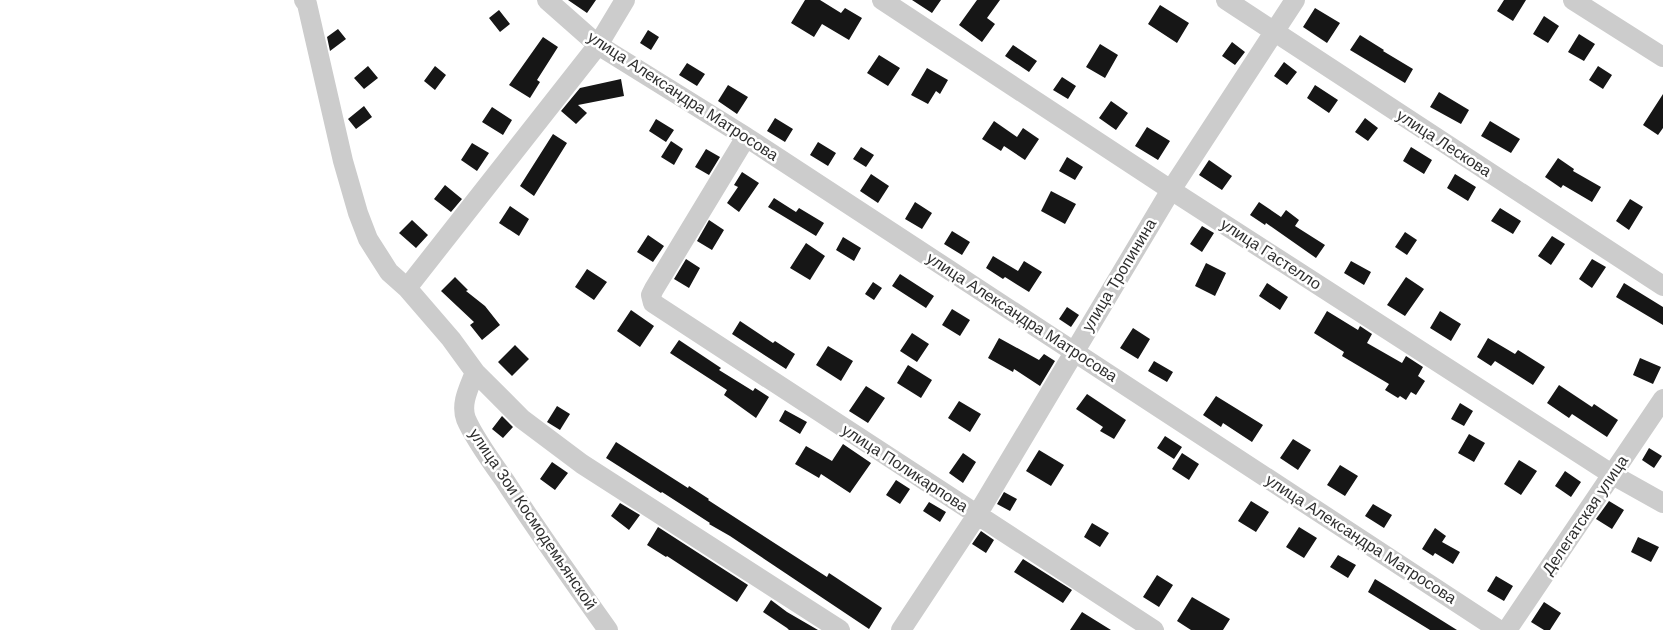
<svg xmlns="http://www.w3.org/2000/svg" width="1663" height="630" font-family="Arial,sans-serif">
<style>
.building{fill:#161616}
.lines{fill:none;stroke-linecap:round;stroke-linejoin:round}
.minor{stroke:#ccc;stroke-width:20}
.labels{text-anchor:middle;dominant-baseline:central;stroke-width:5;stroke-linejoin:round;paint-order:stroke}
.street-label{font-size:16px;fill:#2f2f2f;stroke:#fff}
</style>
<rect width="100%" height="100%" fill="#fff"/>
<!-- building -->
<path class="building" d="M568,0H596L587,13Z
M805,0H820L841,13L845,8L862,18L849,40L822,24L814,37L791,23Z
M912,0H941L932,13Z
M977,0H1000L987,18L995,24L982,42L959,25Z
M1504,0H1526L1513,21L1497,11Z
M1160,5L1189,23L1177,43L1148,24Z
M1315,8L1340,23L1327,43L1303,27Z
M499,10L510,24L500,32L489,18Z
M1544,16L1559,26L1548,43L1533,34Z
M338,29L346,39L330,51L327,37Z
M648,30L659,37L651,50L640,43Z
M1579,34L1595,44L1584,61L1568,52Z
M1360,35L1384,50L1383,51L1413,69L1405,83L1350,50Z
M543,37L558,47L537,80L540,82L530,98L509,85Z
M1232,42L1245,52L1235,65L1222,56Z
M1100,44L1118,55L1105,78L1086,67Z
M1013,45L1037,61L1029,72L1005,56Z
M879,55L900,68L888,86L867,73Z
M1284,62L1297,72L1287,85L1274,76Z
M687,63L705,74L697,86L679,75Z
M368,66L378,78L364,89L354,78Z
M435,66L446,75L435,90L424,81Z
M1598,66L1612,75L1603,89L1589,80Z
M927,68L948,80L940,94L936,91L928,104L911,95Z
M1062,77L1076,86L1068,99L1053,90Z
M621,79L624,96L578,105L587,113L576,124L561,111L580,88Z
M728,85L748,97L737,114L718,101Z
M1315,85L1338,100L1329,113L1307,98Z
M1439,92L1469,110L1461,124L1430,107Z
M1663,94V128L1658,135L1643,125Z
M1111,101L1128,113L1116,130L1099,118Z
M364,106L372,117L356,129L348,119Z
M492,107L512,120L503,135L482,122Z
M775,118L793,129L785,142L767,131Z
M1365,118L1378,128L1368,141L1355,132Z
M656,119L674,130L666,142L649,131Z
M994,121L1017,137L1023,128L1039,139L1025,160L1004,146L1001,151L982,139Z
M1490,121L1520,139L1511,153L1481,136Z
M1147,127L1170,141L1158,160L1135,146Z
M553,134L567,143L534,196L520,186Z
M671,141L683,149L674,165L661,157Z
M818,142L836,153L828,166L810,155Z
M472,143L489,153L477,171L461,160Z
M861,147L874,155L866,167L853,159Z
M1411,147L1432,160L1424,174L1403,161Z
M706,149L720,157L709,175L695,167Z
M1067,157L1083,167L1075,180L1059,171Z
M1558,158L1574,169L1573,171L1601,187L1592,202L1563,185L1561,188L1545,177Z
M1209,160L1232,176L1222,190L1199,175Z
M742,172L759,183L739,212L727,203L738,187L734,185Z
M871,174L889,186L878,203L860,191Z
M1455,174L1476,187L1468,201L1447,188Z
M445,185L462,199L451,212L434,199Z
M1051,191L1076,204L1065,224L1041,211Z
M774,198L796,212L799,208L824,223L816,236L768,207Z
M1630,199L1643,207L1629,230L1616,221Z
M915,202L932,213L922,229L905,219Z
M1259,202L1281,217L1286,210L1299,220L1295,226L1325,245L1316,258L1266,223L1265,225L1250,215Z
M510,206L529,219L519,236L499,223Z
M1500,208L1521,221L1513,234L1491,221Z
M412,220L428,235L416,248L399,233Z
M709,220L724,230L712,250L697,241Z
M1202,226L1214,233L1202,252L1190,244Z
M952,231L970,242L962,255L944,244Z
M1405,232L1417,240L1407,255L1395,247Z
M648,235L664,246L653,262L637,252Z
M1552,236L1565,244L1551,265L1538,256Z
M843,237L861,248L854,261L836,250Z
M806,243L825,256L810,280L790,268Z
M993,256L1018,271L1024,261L1042,272L1029,292L1005,277L1003,279L986,268Z
M686,259L700,268L689,288L674,279Z
M1592,259L1606,267L1592,288L1579,279Z
M1351,261L1371,272L1364,285L1344,273Z
M1206,263L1226,273L1215,296L1195,286Z
M587,269L607,282L594,300L575,287Z
M900,274L934,296L926,308L892,286Z
M455,277L468,290L466,291L485,306L500,325L482,340L470,325L474,322L441,291Z
M1406,277L1424,289L1405,316L1387,305Z
M873,282L882,288L874,300L865,294Z
M1267,283L1288,297L1280,310L1259,296Z
M1624,283L1663,307V325L1616,297Z
M1067,307L1079,315L1071,327L1059,319Z
M952,309L970,320L960,336L942,325Z
M631,310L654,326L640,347L617,331Z
M1327,311L1358,330L1360,326L1372,334L1367,343L1402,363L1406,356L1423,367L1418,376L1425,381L1416,395L1411,392L1406,400L1400,396L1398,398L1385,390L1389,384L1342,356L1344,352L1314,333Z
M1440,311L1461,324L1451,341L1430,328Z
M740,321L773,343L775,341L795,354L786,369L732,334Z
M1133,328L1150,339L1138,359L1120,348Z
M912,333L929,344L917,362L900,351Z
M999,338L1039,360L1044,354L1055,361L1040,386L1014,369L1013,372L988,358Z
M1488,338L1515,354L1518,350L1545,367L1533,385L1495,361L1491,366L1477,357Z
M679,340L721,368L719,370L753,391L755,388L769,397L756,418L724,395L727,390L670,353Z
M515,345L529,359L512,376L498,362Z
M828,346L853,361L841,381L816,365Z
M1640,358L1661,367L1653,384L1633,375Z
M1154,361L1173,372L1167,382L1148,371Z
M908,365L932,380L921,398L897,383Z
M1559,385L1592,407L1594,404L1618,420L1607,437L1572,414L1569,418L1547,403Z
M866,386L885,398L868,423L849,411Z
M1087,394L1126,420L1114,439L1100,431L1103,427L1076,409Z
M1216,396L1263,425L1252,442L1223,423L1221,427L1203,415Z
M959,401L981,414L970,432L948,418Z
M1460,403L1473,411L1464,426L1451,419Z
M557,406L570,414L560,430L547,422Z
M785,410L807,422L800,434L779,421Z
M502,416L513,427L503,438L492,429Z
M1469,434L1485,443L1474,462L1458,453Z
M1165,436L1182,447L1174,459L1157,448Z
M1293,439L1311,450L1298,470L1280,458Z
M616,442L688,488L689,486L709,499L708,500L827,577L829,573L882,608L869,629L730,536L709,524L710,523L662,492L661,493L606,458Z
M843,444L871,463L850,493L821,474L819,478L795,464L806,446L832,461Z
M1649,448L1662,456L1654,468L1642,460Z
M1039,450L1064,465L1051,486L1026,471Z
M963,453L976,462L963,483L949,473Z
M1182,453L1199,464L1189,480L1172,469Z
M1519,460L1537,471L1521,495L1504,484Z
M552,462L568,473L555,490L540,479Z
M1340,465L1358,476L1345,496L1327,485Z
M1565,471L1581,482L1571,497L1555,486Z
M896,480L910,489L900,504L886,495Z
M1004,492L1017,499L1010,511L997,504Z
M1251,501L1269,512L1256,532L1238,521Z
M1609,501L1624,510L1612,529L1596,519Z
M929,502L946,512L940,522L923,511Z
M620,503L640,515L629,530L611,516Z
M1373,504L1392,515L1384,528L1365,516Z
M1092,523L1109,533L1100,547L1084,537Z
M658,527L748,585L737,602L667,556L666,557L647,545Z
M1299,527L1317,538L1304,558L1286,547Z
M1435,528L1446,536L1442,542L1460,552L1453,564L1435,553L1433,556L1422,549Z
M981,531L994,540L986,553L972,544Z
M1638,537L1659,547L1651,562L1631,552Z
M1338,555L1356,565L1348,578L1330,567Z
M1023,559L1072,590L1063,603L1014,572Z
M1157,575L1173,585L1159,607L1143,597Z
M1496,576L1513,586L1504,601L1487,591Z
M1375,579L1393,590L1457,630H1430L1368,592Z
M1192,597L1230,619L1223,630H1191L1177,621Z
M771,600L787,612L818,630H789L787,628L763,612Z
M1544,602L1561,613L1550,630H1544L1531,622Z
M1082,612L1111,630H1070Z"/>
<g class="lines">
<!-- minor -->
<path class="minor" d="M304,0L307,4L343,161L358,213L368,239L389,272L407,288L451,339L475,372C470,386 460,403 466,419C474,438 493,464 505,481C538,532 573,581 608,630
M547,0L598,45L746,137L1499,630
M882,0L1171,190L1613,475L1663,503
M1226,0L1663,286
M1573,0L1663,57
M746,137L654,289L651,295L653,303L1154,630
M407,288L598,45L625,0
M475,372L522,419L582,464L840,630
M901,630L977,515L1171,190L1295,0
M1507,630L1663,399"/>
</g>
<g class="labels">
<!-- street labels -->
<g class="street-label">
<text transform="translate(683 96) rotate(33)">улица Александра Матросова</text>
<text transform="translate(1444 143) rotate(33)">улица Лескова</text>
<text transform="translate(1271 254) rotate(33)">улица Гастелло</text>
<text transform="translate(1119 275) rotate(-59)">улица Тропинина</text>
<text transform="translate(1022 317) rotate(33)">улица Александра Матросова</text>
<text transform="translate(905 468) rotate(33)">улица Поликарпова</text>
<text transform="translate(1585 515) rotate(-56)">Делегатская улица</text>
<text transform="translate(533 519) rotate(56)">улица Зои Космодемьянской</text>
<text transform="translate(1361 539) rotate(33)">улица Александра Матросова</text>
</g>
</g>
</svg>
